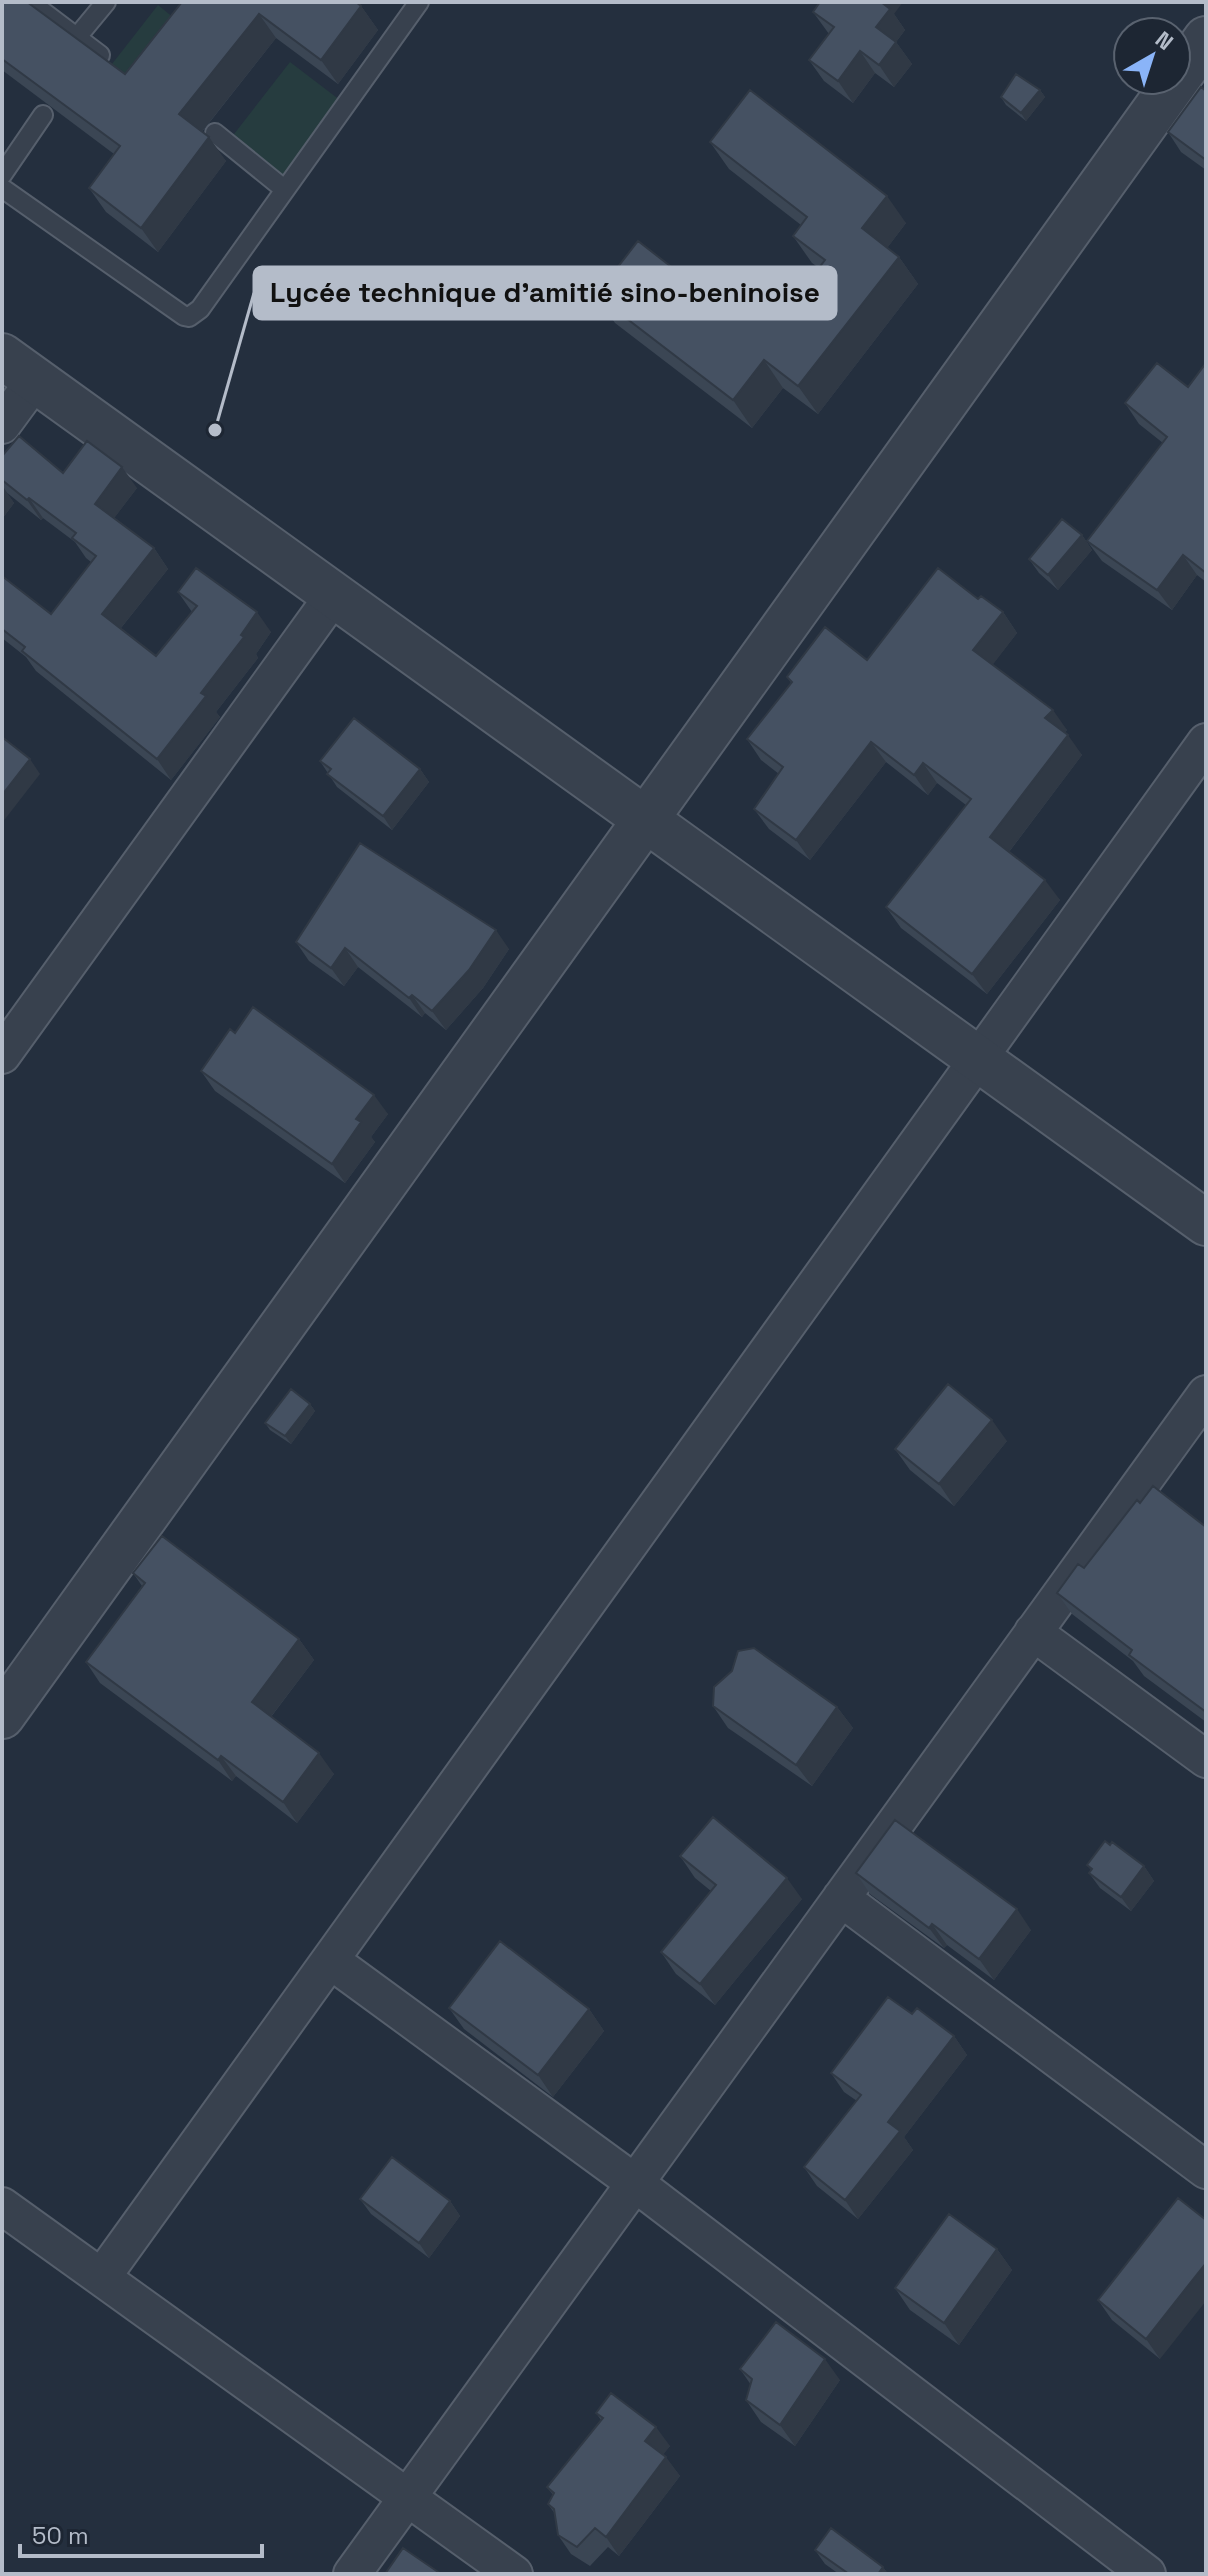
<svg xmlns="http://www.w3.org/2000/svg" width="1208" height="2576" font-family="'Space Grotesk',sans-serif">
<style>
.green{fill:#263c3f}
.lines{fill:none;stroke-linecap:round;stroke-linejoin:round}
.service-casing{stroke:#565f6c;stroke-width:22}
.minor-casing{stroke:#565f6c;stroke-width:40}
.tertiary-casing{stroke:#565f6c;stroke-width:48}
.service{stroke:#38414e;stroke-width:18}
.minor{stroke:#38414e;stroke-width:36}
.tertiary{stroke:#38414e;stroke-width:44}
.wall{fill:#3b4654}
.shaded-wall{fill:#303945}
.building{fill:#455162;stroke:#303945;stroke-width:2}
.leader{fill:none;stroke:#b4bcc9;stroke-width:3}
.callout-dot{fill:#b4bcc9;stroke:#1d2633;stroke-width:3}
.callout{fill:#b4bcc9;stroke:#b4bcc9;stroke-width:3}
.callout-label{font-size:28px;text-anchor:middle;font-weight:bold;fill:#111}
</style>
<rect width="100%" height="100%" fill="#242f3e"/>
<!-- green -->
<path class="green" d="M158,5L186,28L140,86L112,64Z
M290,62L353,110L294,186L231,138Z"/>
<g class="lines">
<!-- service casing -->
<g class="service-casing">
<path id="service" d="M30,2L100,55
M77,37L106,2
M215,133L284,189
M2,175L43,115
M2,188L184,316L189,317L200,309L419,2"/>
</g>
<!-- minor casing -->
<g class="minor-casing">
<path id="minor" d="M2,425L35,380
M2,1055L334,595
M1033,1632L1206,1759
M841,1898L1206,2170
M330,1960L635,2183L1147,2574
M2,2206L514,2574
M102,2277L1206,742
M352,2574L1206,1394"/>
</g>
<!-- tertiary casing -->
<g class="tertiary-casing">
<path id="tertiary" d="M2,356L1206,1223
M2,1716L1206,39"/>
</g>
<!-- service -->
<use href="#service" class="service"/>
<!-- minor -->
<use href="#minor" class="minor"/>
<!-- tertiary -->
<use href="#tertiary" class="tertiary"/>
</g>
<!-- wall -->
<path class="wall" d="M2,2L125,74L182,2L361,6L378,30L338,84L276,38L202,132L226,161L158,252L106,212L89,188L114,154L2,70Z
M813,12L894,14L905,30L896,42L912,64L894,87L875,73L853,103L824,81L809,60L829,34Z
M1040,90L1045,97L1026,121L1006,105L1001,97Z
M1206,91V170L1181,152L1168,132Z
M710,142L906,223L887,248L899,257L918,284L818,414L783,388L752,428L615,323L596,295L732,314L784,313L819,268L812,263L793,236L801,225L729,169Z
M1206,363V582L1197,575L1172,610L1102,561L1087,541L1163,443L1139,424L1125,403L1188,387Z
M2,456L63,473L137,488L114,518L154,548L168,569L121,628L156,656L192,612L178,592L271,632L256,654L258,658L216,712L220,717L171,780L36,671L26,657L2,638V576L51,614L91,562L86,558L75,542L43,518L41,520L6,492L14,503L2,519Z
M1082,535L1092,550L1058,590L1039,573L1029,559Z
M978,599L1003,612L1017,633L992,665L1067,730L1064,733L1082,755L1009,852L1060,900L987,994L901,928L886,907L966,805L937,783L928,795L886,762L810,860L769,829L754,809L779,774L761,760L747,739L791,683L787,677L867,660Z
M320,761L420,769L429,782L392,830L337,787Z
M296,942L509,949L483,988L446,1030L425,1013L422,1017L358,967L344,986L309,961Z
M235,1033L388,1114L371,1137L375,1142L345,1183L215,1091L201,1071Z
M310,1404L315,1411L291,1444L270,1430L265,1423Z
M1007,1441L954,1506L910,1470L895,1449Z
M1140,1503L1206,1527V1722L1144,1676L1133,1661L1072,1614L1057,1593L1084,1568Z
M133,1573L299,1639L314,1660L271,1717L334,1774L297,1823L236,1776L232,1781L100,1683L86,1662L142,1586Z
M732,1671L837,1707L853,1728L812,1786L728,1728L713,1706Z
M1110,1845L1144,1866L1154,1881L1131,1911L1100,1888L1089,1873L1091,1870L1087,1865Z
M680,1856L802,1899L715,2005L676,1974L661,1952L711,1891L695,1878Z
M856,1873L1031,1930L994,1980L947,1945L944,1948L870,1894Z
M449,2008L589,2009L604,2031L553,2097L464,2029Z
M912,2014L954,2036L967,2055L904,2137L913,2150L858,2219L817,2186L804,2167L857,2101L844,2092L831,2073Z
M1178,2198L1160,2359L1112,2320L1098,2300Z
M360,2199L450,2201L460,2216L429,2258L371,2214Z
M997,2249L1012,2270L959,2345L910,2310L895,2288Z
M740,2369L840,2380L795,2446L761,2422L746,2400L751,2385Z
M596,2413L670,2446L663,2454L680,2476L619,2556L608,2547L590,2566L571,2554L558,2535L555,2514L548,2504L553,2495L547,2487L601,2420Z
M815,2550L883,2567L888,2574H839L825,2564Z"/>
<!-- shaded-wall -->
<path class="shaded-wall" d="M878,2H903L894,14L905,30L891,49L876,27Z
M361,6L378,30L338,84L321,60Z
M259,14L276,38L196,139L179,114Z
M896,42L912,64L894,87L879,65Z
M860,51L875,73L853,103L838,81Z
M1040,90L1045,97L1026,121L1021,113Z
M209,137L226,161L158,252L141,228Z
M887,196L906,223L881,256L862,228Z
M899,257L918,284L818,414L798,386Z
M764,360L783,388L752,428L733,400Z
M122,467L137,488L109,525L95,504Z
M4,488L14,503L2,519V490Z
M29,498L43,518L41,520L27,500Z
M1082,535L1092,550L1058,590L1048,575Z
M154,548L168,569L116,634L102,614Z
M1183,555L1197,575L1172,610L1157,590Z
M257,612L271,632L256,654L258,658L216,712L220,717L171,780L157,759Z
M1003,612L1017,633L988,671L973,650Z
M1053,710L1067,730L1059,738L1045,718Z
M1068,735L1082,755L1005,857L990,837Z
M871,742L886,762L810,860L796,840Z
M30,759L40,774L2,823V795Z
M923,763L937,783L928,795L914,775Z
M420,769L429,782L392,830L383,816Z
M1045,880L1060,900L987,994L972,974Z
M496,930L509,949L483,988L446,1030L432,1011Z
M345,948L358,967L344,986L331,968Z
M412,995L425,1013L422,1017L409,998Z
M374,1095L388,1114L371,1137L375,1142L345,1183L332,1164L356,1119Z
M310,1404L315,1411L291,1444L285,1436Z
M992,1420L1007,1441L954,1506L939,1484Z
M299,1639L314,1660L266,1723L252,1702Z
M837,1707L853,1728L812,1786L796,1765Z
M319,1753L334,1774L297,1823L283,1802Z
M221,1756L236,1776L232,1781L218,1760Z
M1144,1866L1154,1881L1131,1911L1121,1897Z
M787,1878L802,1899L715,2005L700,1984Z
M1017,1909L1031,1930L994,1980L979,1959Z
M932,1924L947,1945L944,1948L929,1928Z
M589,2009L604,2031L553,2097L538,2075Z
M954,2036L967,2055L904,2137L913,2150L858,2219L845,2200L888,2122Z
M450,2201L460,2216L429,2258L419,2243Z
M997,2249L1012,2270L959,2345L944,2323Z
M1206,2263V2301L1160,2359L1146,2339Z
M825,2359L840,2380L795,2446L780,2425Z
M656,2427L670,2446L659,2460L645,2441Z
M666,2457L680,2476L619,2556L606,2537Z
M883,2567L888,2574H878Z"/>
<!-- building -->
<path class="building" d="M2,2H27L125,74L182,2H356L361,6L321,60L259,14L179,114L209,137L141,228L89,188L120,146L2,59Z
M820,2H881L890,9L876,27L896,42L879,65L860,51L838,81L809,60L834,27L813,12Z
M1016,74L1040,90L1021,113L1001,97Z
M1201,87L1206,91V160L1168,132Z
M750,90L887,196L862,228L899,257L798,386L764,360L733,400L596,295L638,241L732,314L752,289L784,313L825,260L793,236L807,217L710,142Z
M1157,363L1188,387L1206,363V573L1183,555L1157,590L1087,541L1167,437L1125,403Z
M19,436L63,473L87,441L122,467L95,504L154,548L102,614L156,656L197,606L178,592L196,568L257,612L241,635L244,637L201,693L206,696L157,759L22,651L25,647L2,629V576L51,614L96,556L72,538L76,533L29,498L27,500L2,480V456Z
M1062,519L1082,535L1048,575L1029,559Z
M938,568L978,599L981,596L1003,612L973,650L1053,710L1045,718L1068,735L990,837L1045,880L972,974L886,907L971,799L923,763L914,775L871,742L796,840L754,809L783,767L747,739L792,682L787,677L825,627L867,660Z
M354,718L420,769L383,816L327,774L331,769L320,761Z
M2,737L30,759L2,795Z
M360,843L496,930L469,970L432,1011L412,995L409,998L345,948L331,968L296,942Z
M253,1007L374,1095L356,1119L361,1122L332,1164L201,1071L230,1029L235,1033Z
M948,1384L992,1420L939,1484L895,1449Z
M291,1389L310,1404L285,1436L265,1423Z
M1153,1486L1206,1527V1712L1129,1655L1132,1650L1057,1593L1078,1564L1084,1568L1137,1500L1140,1503Z
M162,1536L299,1639L252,1702L319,1753L283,1802L221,1756L218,1760L86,1662L145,1583L133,1573Z
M754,1648L837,1707L796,1765L713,1706L714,1687L732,1671L738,1651Z
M713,1817L787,1878L700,1984L661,1952L716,1885L680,1856Z
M895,1820L1017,1909L979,1959L932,1924L929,1928L856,1873Z
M1105,1841L1110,1845L1112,1842L1144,1866L1121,1897L1089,1873L1092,1869L1087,1865Z
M500,1941L589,2009L538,2075L449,2008Z
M888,1997L912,2014L917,2008L954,2036L888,2122L900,2131L845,2200L804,2167L861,2095L831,2073Z
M392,2157L450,2201L419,2243L360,2199Z
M1178,2198L1206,2220V2263L1146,2339L1098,2300Z
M949,2214L997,2249L944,2323L895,2288Z
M776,2322L825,2359L780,2425L746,2400L752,2379L740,2369Z
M611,2393L656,2427L645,2441L666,2457L606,2537L595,2528L577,2547L558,2535L554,2509L548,2504L554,2493L547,2487L603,2418L596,2413Z
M831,2528L883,2567L878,2574H849L815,2550Z
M403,2548L441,2574H385Z"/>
<!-- callouts -->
<path class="leader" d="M215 430L254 293"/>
<circle class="callout-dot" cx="215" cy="430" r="8"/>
<rect class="callout" x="254" y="267" width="582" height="52" rx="8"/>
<g class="callout-label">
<text x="545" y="302">Lycée technique d’amitié sino-beninoise</text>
</g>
<!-- border -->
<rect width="1208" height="2576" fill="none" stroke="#b4bcc9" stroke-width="8"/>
<!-- north arrow -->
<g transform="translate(1152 56) rotate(39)"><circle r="38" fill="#1d2633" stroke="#59626f" stroke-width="2"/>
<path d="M0-6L14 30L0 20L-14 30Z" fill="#8ab4f8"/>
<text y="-12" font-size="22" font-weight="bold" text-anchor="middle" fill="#b4bcc9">N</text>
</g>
<!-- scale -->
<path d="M20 2544v12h242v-12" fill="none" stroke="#b4bcc9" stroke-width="4"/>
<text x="32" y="2544" font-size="24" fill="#b4bcc9" stroke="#1d2633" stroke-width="6" paint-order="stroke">50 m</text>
</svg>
